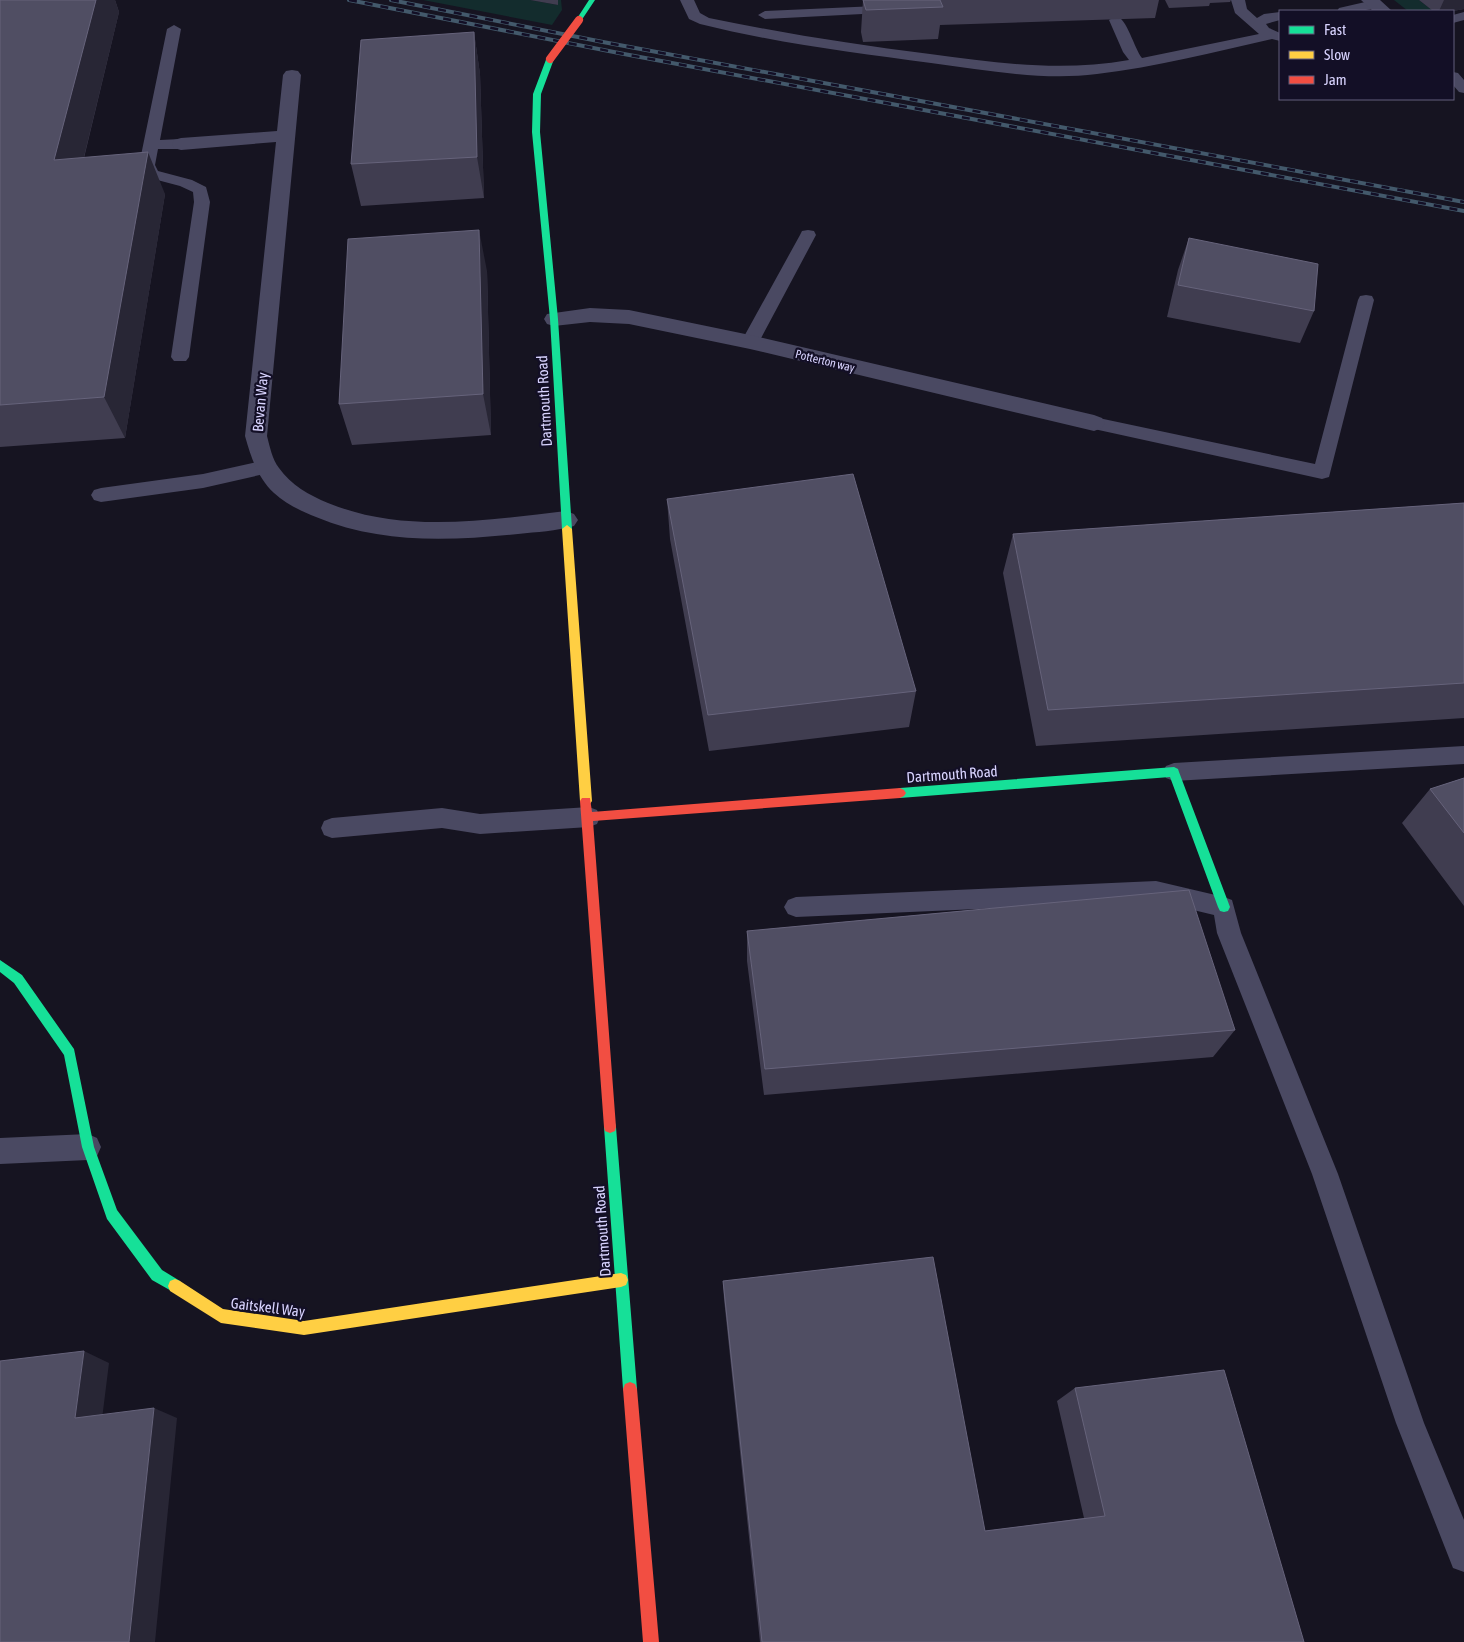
<svg xmlns="http://www.w3.org/2000/svg" width="1464" height="1642" font-family="'Asap Condensed',sans-serif">
<style>
.green{fill:#132c2d}
.lines{fill:none;stroke-linecap:round;stroke-linejoin:round}
.lane{fill:#4a4962;fill-rule:evenodd}
.street{fill:#4a4962;fill-rule:evenodd}
.fast{fill:#16e098;fill-rule:evenodd}
.slow{fill:#ffcf43;fill-rule:evenodd}
.jam{fill:#f24e42;fill-rule:evenodd}
.rail-casing{stroke:#43596b;stroke-width:4}
.rail{stroke:#130f26;stroke-width:2.5;stroke-dasharray:8;stroke-linecap:butt}
.jam-bridge{stroke:#f24e42;stroke-width:8}
.wall{fill:#403d50}
.shaded-wall{fill:#282635}
.building{fill:#504e63;stroke:#66637b}
.labels{text-anchor:middle;dominant-baseline:central;stroke-width:4.5;stroke-linejoin:round;paint-order:stroke}
.far-street-label{font-size:12px;fill:#d9d4ff;stroke:#130f26}
.street-label{font-size:15px;fill:#d9d4ff;stroke:#130f26}
</style>
<rect width="100%" height="100%" fill="#161421"/>
<!-- green -->
<path class="green" d="M423,0H530L558,5L556,0H561L562,10L552,25Z
M1394,0H1419L1433,11H1408Z"/>
<g class="lines">
<!-- lane -->
<path class="lane" d="M680,0H694L700,13L709,18C782,33 855,45 930,54C998,63 1060,72 1129,60L1123,52L1109,20L1116,16C1127,18 1134,48 1142,58L1259,34L1235,13L1231,0H1245L1247,9L1257,18L1264,14L1280,12V20L1266,24L1269,28L1280,33V41L1272,39C1214,52 1156,67 1097,74C1042,81 986,70 931,63C854,53 776,43 700,24L689,19Z
M1374,0L1380,1L1382,4L1380,7L1361,11H1337L1339,8Z
M877,6L882,7L884,10L882,13L765,19L758,15L765,11Z
M1464,12V20L1453,23V15Z
M174,25L181,29L160,140L181,139L189,144L181,149H158L155,165L158,171L192,180L206,187L210,202L189,357L186,361H174L171,357L194,202L193,192L180,186L146,177L139,165L167,29Z
M1453,72L1458,73L1464,80V93L1459,92L1453,85Z
M808,230L814,231L816,235L759,342L756,346H744L741,342L800,235L802,231Z
M1366,295L1372,296L1374,300L1329,477L1322,479L1094,429L1088,427L1085,423L1088,419L1094,417L1315,464L1358,300L1360,296Z
M266,460L273,462L275,467L273,472L203,488L101,502L94,500L91,495L94,490L101,488L203,474Z
M1464,746V764L1174,781L1166,778L1163,772L1166,766L1174,763Z
M589,807L597,810L600,817L597,824L589,827L480,834L442,828L332,838L324,835L321,828L324,821L332,818L442,808L480,814Z
M1156,881L1224,897L1232,900L1241,933L1338,1174L1424,1423L1464,1520V1572L1453,1568L1396,1423L1312,1174L1217,933L1214,915L1156,901L796,917L788,914L784,907L788,900L796,897Z
M88,1134L97,1138L101,1147L97,1156L88,1160L0,1164V1138Z"/>
<!-- street -->
<path class="street" d="M1361,0H1380L1392,11H1373Z
M292,70L298,71L301,75L267,436C270,447 272,459 279,468C291,485 309,495 328,503C404,534 487,520 566,511L574,514L578,520L574,526C556,531 537,532 518,534C449,541 381,544 316,517C301,511 286,504 274,493C257,477 251,457 245,436L276,142L181,150L174,148L172,144L174,140L181,138L277,131L283,75L286,71Z
M590,308L629,310L750,335L1094,415L1102,418L1105,423L1102,428L1094,431L750,349L629,324L590,322L554,326L547,324L544,319L547,314Z"/>
<!-- fast -->
<path class="fast" d="M589,0H595L581,21H577L576,20Z
M547,57L554,59L541,94L540,132L558,319L572,529L567,533L562,529L550,319L532,132L533,94Z
M1174,767L1178,769L1179,772L1230,907L1228,911L1224,912L1220,911L1218,907L1170,777L900,798L896,796L894,793L896,790L900,788Z
M0,960L22,975L74,1049L94,1147L117,1210L162,1270L180,1281L182,1286L180,1291L175,1293L152,1280L107,1219L82,1147L64,1055L14,983L0,972Z
M610,1121L615,1123L616,1127L637,1389L635,1394L630,1396L625,1394L623,1389L604,1127L605,1123Z"/>
<!-- slow -->
<path class="slow" d="M567,525L572,529L592,801L590,804H582L580,801L562,529Z
M621,1273L626,1275L628,1280L626,1285L621,1287L304,1335L221,1323L170,1291L168,1286L170,1281L175,1279L180,1281L223,1309L304,1321Z"/>
<!-- jam -->
<path class="jam" d="M900,788L904,790L906,793L904,796L900,798L593,821L616,1127L615,1131L610,1133L605,1131L604,1127L580,801L582,798H590L592,812Z
M630,1382L635,1384L637,1389L659,1642H643L623,1389L625,1384Z"/>
<!-- rail casing -->
<g class="rail-casing">
<path id="rail" d="M349,0L624,54L1464,211
M391,0L603,42L1464,202"/>
</g>
<!-- rail -->
<use href="#rail" class="rail"/>
<!-- jam-bridge -->
<path class="jam-bridge" d="M550,59L579,20"/>
</g>
<!-- wall -->
<path class="wall" d="M0,0H115L119,12L84,158L165,194L125,438L0,447Z
M530,0H558V5Z
M863,0H1159L1155,18L940,25L938,39L863,42L861,32Z
M1165,0H1231L1230,2L1210,3L1209,6L1169,8Z
M1419,0H1464V9L1453,11H1433Z
M474,32L480,74L484,198L361,206L351,164Z
M1189,238L1314,311L1300,343L1167,317L1178,270Z
M487,271L491,435L352,445L339,404Z
M667,499L916,691L909,727L709,751L670,539Z
M1464,503V718L1036,746L1003,573L1013,534Z
M1464,778V906L1402,823L1430,789Z
M747,931L1235,1030L1213,1057L764,1095L747,961Z
M723,1281L985,1531L1084,1518L1057,1401L1075,1388L1304,1642H760L724,1299Z"/>
<!-- shaded-wall -->
<path class="shaded-wall" d="M96,0H115L119,12L73,202L54,160Z
M1444,0H1464V9L1453,11H1439Z
M474,32L480,74L484,198L477,157Z
M148,152L165,194L125,438L104,397Z
M479,230L487,271L491,435L483,394Z
M84,1351L109,1363L101,1427L75,1418Z
M154,1408L177,1418L155,1642H129Z"/>
<!-- building -->
<path class="building" d="M0,0H96L54,160L148,152L104,397L0,405Z
M863,0H940L943,7L866,10Z
M474,32L477,157L351,164L361,40Z
M479,230L483,394L339,404L348,239Z
M1189,238L1318,264L1314,311L1178,285Z
M853,474L916,691L708,715L667,499Z
M1464,503V683L1048,710L1013,534Z
M1464,778V833L1430,789Z
M1189,890L1235,1030L765,1069L747,931Z
M933,1257L985,1531L1105,1516L1075,1388L1224,1370L1304,1642H762L723,1281Z
M84,1351L75,1418L154,1408L129,1642H0V1361Z"/>
<g class="labels">
<!-- far-street labels -->
<g class="far-street-label">
<text transform="translate(825 361) rotate(14)">Potterton way</text>
</g>
<!-- street labels -->
<g class="street-label">
<text transform="translate(544 401) rotate(-93)">Dartmouth Road</text>
<text transform="translate(260 402) rotate(-85)">Bevan Way</text>
<text transform="translate(952 774) rotate(-4)">Dartmouth Road</text>
<text transform="translate(602 1231) rotate(-94)">Dartmouth Road</text>
<text transform="translate(268 1307) rotate(7)">Gaitskell Way</text>
</g>
</g>
<!-- legend -->
<rect x="1279" y="10" width="175" height="90" fill="#130f26" stroke="#625e7d"/>
<rect x="1289" y="26" width="25" height="8" fill="#16e098" stroke="#625e7d"/>
<text x="1324" y="35" font-size="15" fill="#d9d4ff">Fast</text>
<rect x="1289" y="51" width="25" height="8" fill="#ffcf43" stroke="#625e7d"/>
<text x="1324" y="60" font-size="15" fill="#d9d4ff">Slow</text>
<rect x="1289" y="76" width="25" height="8" fill="#f24e42" stroke="#625e7d"/>
<text x="1324" y="85" font-size="15" fill="#d9d4ff">Jam</text>
</svg>
